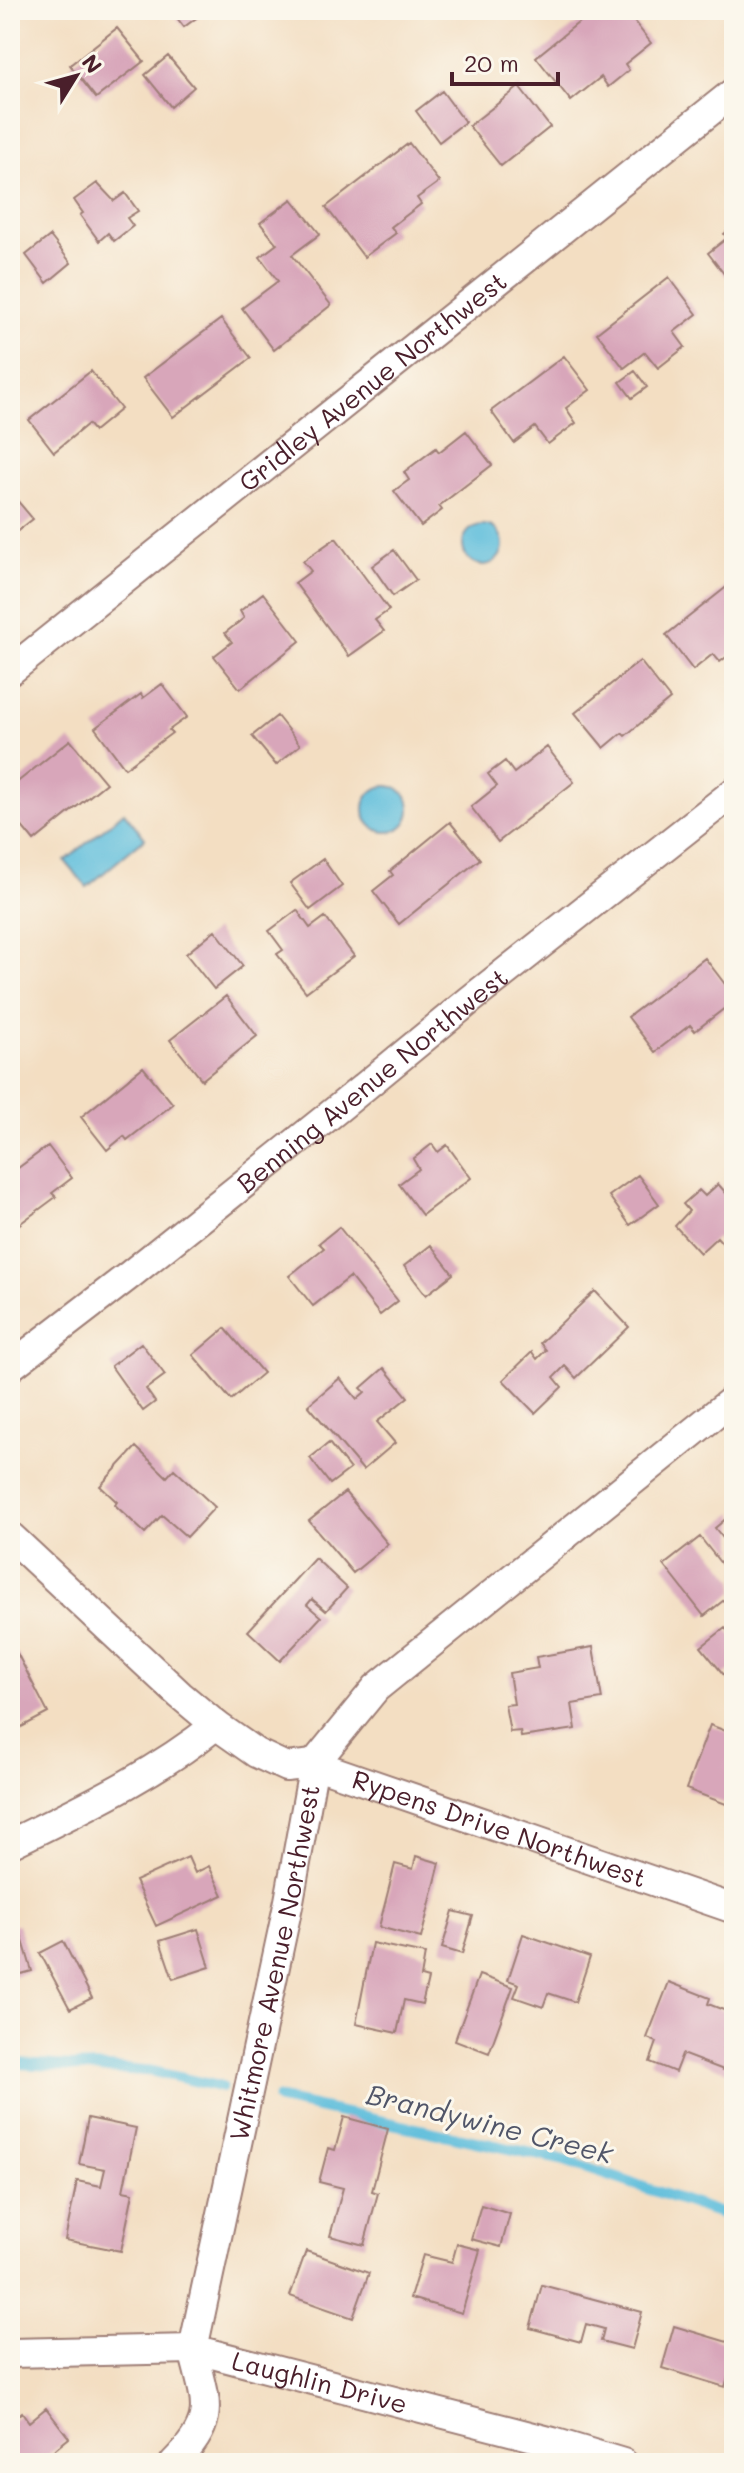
<svg xmlns="http://www.w3.org/2000/svg" width="744" height="2473" font-family="Mali,sans-serif">
<style>
.water{fill:#5dbddb;stroke:#546e83;stroke-width:2}
.lines{fill:none;stroke-linecap:round;stroke-linejoin:round}
.stream{stroke:#5dbddb;stroke-width:11}
.building{fill:#d8a6ba}
.minor-casing{stroke:#9e7e76;stroke-width:32}
.minor{stroke:#fff;stroke-width:28}
.labels{text-anchor:middle;dominant-baseline:central;stroke-width:6;stroke-linejoin:round;paint-order:stroke}
.street-label{font-size:26px;fill:#4a1f2b;stroke:#fbf7ec}
.water-label{font-size:28px;font-style:italic;fill:#515669;stroke:#fbf7ec}
</style>
<rect width="100%" height="100%" fill="#fbf7ec"/>
<filter id="ink" filterUnits="userSpaceOnUse"><feTurbulence type="fractalNoise" baseFrequency=".0125" numOctaves="2"/><feDisplacementMap in="SourceGraphic" scale="16" xChannelSelector="R" yChannelSelector="G"/><feConvolveMatrix kernelMatrix="1 2 1 2 8 2 1 2 1" color-interpolation-filters="sRGB"/></filter>
<filter id="wash" filterUnits="userSpaceOnUse"><feTurbulence type="fractalNoise" baseFrequency=".006" numOctaves="4" result="noise"/><feDisplacementMap in="SourceGraphic" scale="32" xChannelSelector="R" yChannelSelector="G"/><feGaussianBlur stdDeviation="1.8" result="paint"/><feColorMatrix in="noise" values="0 0 0 0 0 0 0 0 0 0 0 0 0 0 0 0 0 1.4 0 .05"/><feComposite in="paint" operator="in"/></filter>
<g filter="url(#wash)">
<rect width="100%" height="100%" fill="#f3dec2"/>
<!-- water -->
<path class="water" d="M463 545a20 20 0 1 1 40 0a20 20 0 1 1-40 0Z
M364 809a23 23 0 1 1 46 0a23 23 0 1 1-46 0Z
M124,812L145,838L87,887L65,861Z"/>
<g class="lines">
<!-- stream -->
<path class="stream" d="M10,2063L151,2071L221,2087
M278,2099L563,2160L734,2218"/>
</g>
<g id="blocks">
<!-- building -->
<path class="building" d="M171,10H207L184,27Z
M594,10H612L615,14L619,10H625L651,43L625,64L629,70L608,87L601,77L571,101L536,57Z
M117,28L144,61L96,98L70,65Z
M168,56L194,87L171,107L145,75Z
M519,87L550,127L501,166L469,126Z
M442,91L465,122L439,142L416,111Z
M409,143L439,182L417,198L421,204L391,227L396,233L364,257L326,207Z
M97,183L114,201L125,193L138,211L127,218L133,226L114,241L108,233L99,241L80,215L83,213L74,200Z
M292,199L320,234L292,255L331,305L274,350L242,308L278,281L260,257L277,244L260,223Z
M734,226V281L731,283L708,253L727,238L724,234Z
M50,236L71,263L47,283L26,255Z
M669,277L697,314L674,332L685,347L658,368L645,352L624,368L597,333Z
M221,319L251,358L173,417L143,378Z
M564,356L590,390L566,408L576,423L548,444L535,427L514,443L491,411Z
M91,371L121,409L94,431L88,424L54,452L29,420Z
M635,371L647,387L632,398L620,382Z
M466,431L492,465L439,506L442,510L421,526L394,491L409,480L404,472L436,448L439,452Z
M10,492L33,519L10,537Z
M336,538L389,610L375,620L384,631L349,656L295,583L311,571L303,561Z
M394,550L416,580L393,596L372,566Z
M734,581V651L720,662L713,654L693,670L666,635Z
M263,593L300,641L240,689L214,656L232,642L225,633L244,618L240,611Z
M640,661L670,699L625,736L622,733L604,748L575,713Z
M162,684L187,717L169,730L172,733L125,768L95,728L141,694L143,698Z
M277,716L300,745L276,765L252,736Z
M70,740L106,783L34,841L10,812V788Z
M547,747L574,782L498,842L471,807L497,786L488,774L505,761L514,773Z
M450,822L480,859L399,924L373,891L393,875L390,871Z
M323,859L342,886L310,910L290,883Z
M297,910L310,928L325,917L354,956L306,992L277,954L283,950L269,931Z
M215,930L243,966L214,989L186,954Z
M705,958L734,996V1001L695,1031L690,1025L655,1052L628,1017Z
M226,996L257,1036L202,1080L170,1040Z
M143,1067L173,1104L127,1140L124,1136L107,1150L81,1117Z
M432,1144L438,1152L447,1145L471,1178L422,1215L399,1184L419,1169L413,1159Z
M48,1146L72,1178L52,1193L56,1197L10,1231V1174Z
M638,1175L659,1204L630,1225L609,1196Z
M718,1184L734,1202V1237L725,1246L717,1237L700,1253L675,1226L689,1211L683,1204L699,1190L705,1196Z
M339,1227L398,1301L380,1315L350,1277L313,1306L289,1276L324,1248L319,1243Z
M431,1245L453,1274L426,1295L404,1266Z
M595,1291L629,1327L576,1378L565,1366L554,1377L562,1387L535,1413L503,1380L532,1352L537,1359L546,1350L540,1343Z
M225,1328L263,1373L231,1400L193,1355Z
M141,1343L165,1375L146,1389L155,1402L143,1411L111,1366Z
M384,1368L408,1397L377,1422L395,1443L363,1470L308,1405L340,1378L357,1399L365,1392L361,1388Z
M329,1443L350,1469L330,1484L310,1458Z
M136,1447L167,1477L174,1469L215,1507L187,1537L162,1515L145,1533L115,1505L117,1502L100,1486Z
M345,1492L388,1544L353,1573L309,1521Z
M734,1512V1552L715,1528Z
M700,1537L734,1580V1592L704,1616L664,1565Z
M315,1558L347,1588L326,1611L312,1599L307,1605L321,1617L280,1661L248,1631Z
M725,1628L734,1638V1667L724,1675L701,1647Z
M593,1647L602,1699L572,1704L576,1729L521,1737L520,1731L510,1732L505,1705L514,1704L509,1673L538,1668L536,1657Z
M17,1653L48,1713L10,1733V1657Z
M710,1725L734,1734V1807L686,1789Z
M416,1856L440,1863L421,1938L379,1927L395,1864L413,1869Z
M188,1857L195,1873L209,1866L223,1895L156,1926L135,1881Z
M453,1911L473,1916L462,1954L442,1948Z
M18,1924L32,1971L10,1977V1926Z
M198,1929L210,1967L173,1979L160,1941Z
M523,1934L590,1957L575,2002L548,1993L543,2007L514,1997L519,1984L508,1980Z
M63,1941L92,1998L70,2009L40,1953Z
M372,1943L425,1954L421,1977L428,1979L422,2004L404,2000L397,2033L356,2024Z
M479,1975L513,1987L489,2053L455,2040Z
M669,1982L710,1998L708,2004L734,2014V2074L682,2054L675,2072L650,2062L657,2042L647,2038Z
M344,2117L388,2129L372,2191L378,2193L364,2245L330,2236L343,2188L319,2182L328,2148L335,2150Z
M88,2118L136,2128L123,2191L133,2193L121,2251L65,2240L77,2181L101,2186L105,2169L79,2164Z
M481,2205L510,2214L501,2247L471,2239Z
M457,2244L480,2250L462,2313L410,2298L423,2255L452,2262Z
M306,2251L369,2273L353,2318L290,2296Z
M542,2285L642,2312L632,2349L601,2341L604,2329L586,2324L581,2342L530,2328Z
M674,2326L734,2344V2357L725,2387L662,2368Z
M46,2408L69,2438L38,2463H10V2422L22,2412L29,2422Z"/>
</g>
</g>
<g filter="url(#ink)">
<use href="#blocks" fill-opacity="0" stroke="#9e7e76" stroke-width="2"/>
<g class="lines">
<!-- minor casing -->
<g class="minor-casing">
<g id="minor">
<path id="s1" d="M10,671L734,92"/>
<path id="s2" d="M10,1367L131,1274L340,1107L470,1000L734,792"/>
<path id="s3" d="M10,1536L180,1695L216,1725L256,1753L286,1767L314,1764L734,1909"/>
<path d="M10,1844C81,1809 154,1775 216,1725"/>
<path id="s4" d="M10,2353L193,2349L553,2442L623,2463"/>
<path id="s5" d="M174,2463C218,2419 206,2404 193,2349L289,1901L314,1764L376,1688L734,1399"/>
</g>
</g>
<!-- minor -->
<use href="#minor" class="minor"/>
</g>
</g>
<g class="labels">
<!-- street labels -->
<g class="street-label">
<text stroke="none"><textPath href="#s1" startOffset="464">Gridley Avenue Northwest</textPath></text>
<text stroke="none"><textPath href="#s2" startOffset="462">Benning Avenue Northwest</textPath></text>
<text stroke="none"><textPath href="#s3" startOffset="586">Rypens Drive Northwest</textPath></text>
<text stroke="none"><textPath href="#s5" startOffset="520">Whitmore Avenue Northwest</textPath></text>
<text stroke="none"><textPath href="#s4" startOffset="314">Laughlin Drive</textPath></text>
</g>
<!-- water labels -->
<g class="water-label">
<text transform="translate(490 2123) rotate(14)">Brandywine Creek</text>
</g>
</g>
<!-- margin -->
<rect width="744" height="2473" fill="none" stroke="#fbf7ec" stroke-width="40"/>
<!-- north arrow -->
<g transform="translate(76 76) rotate(53)" stroke="#fbf7ec" stroke-width="6" paint-order="stroke">
<path d="M0-6L14 30L0 20L-14 30Z" fill="#4a1f2b"/>
<text y="-12" font-size="22" font-weight="bold" text-anchor="middle" fill="#4a1f2b">N</text>
</g>
<!-- scale -->
<path d="M452 72v12h106v-12" fill="none" stroke="#4a1f2b" stroke-width="4"/>
<text x="464" y="72" font-size="24" fill="#4a1f2b" stroke="#fbf7ec" stroke-width="6" paint-order="stroke">20 m</text>
</svg>
